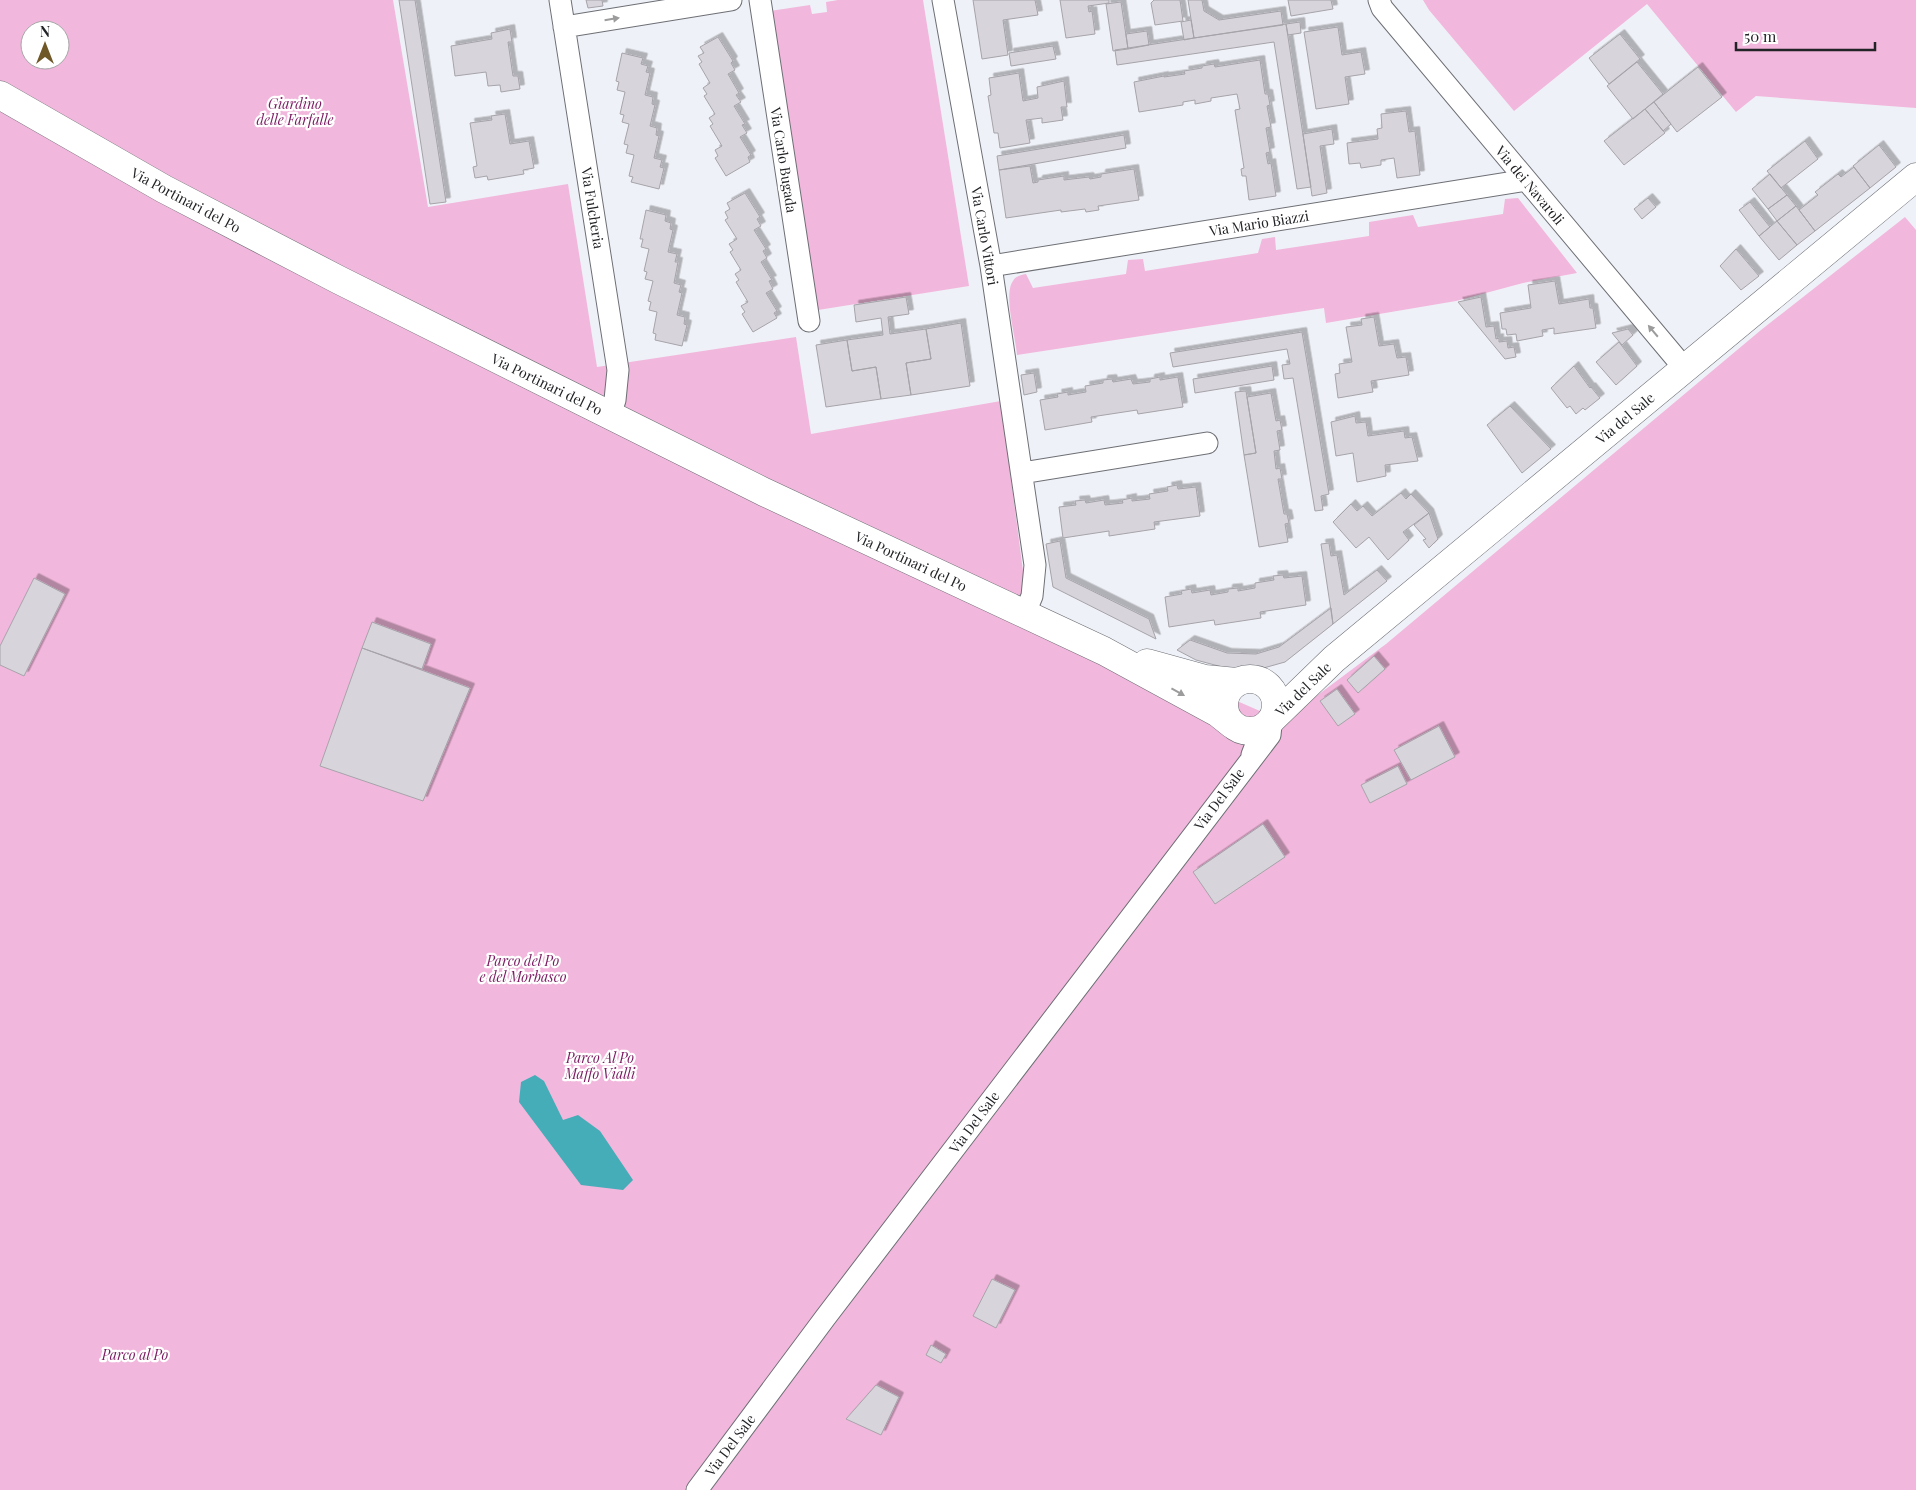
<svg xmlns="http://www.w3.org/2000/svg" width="1916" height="1490" font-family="'Playfair Display',serif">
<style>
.green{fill:#f2b7dc;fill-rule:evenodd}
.water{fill:#45adb8}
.building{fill:#d7d4db;stroke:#a6a3a9;filter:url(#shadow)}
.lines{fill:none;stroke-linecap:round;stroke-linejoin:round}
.street-casing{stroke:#6d6f75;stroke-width:23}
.secondary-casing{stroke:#6d6f75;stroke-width:29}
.street{stroke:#fff;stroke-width:21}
.secondary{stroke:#fff;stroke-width:28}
.oneway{fill:#9c9c9d}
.labels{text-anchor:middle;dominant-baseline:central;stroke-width:4.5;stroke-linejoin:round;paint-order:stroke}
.park-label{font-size:14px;font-style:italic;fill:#7a1b61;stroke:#fff}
.street-label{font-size:14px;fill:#222326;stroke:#fff}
</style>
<defs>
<filter id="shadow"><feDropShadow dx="4.5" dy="-4.5" stdDeviation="0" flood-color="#0004"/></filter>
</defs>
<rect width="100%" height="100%" fill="#eff1f8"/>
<!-- green -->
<path class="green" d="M0,0H393L428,207L568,184L597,367L796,337L811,434L1001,401L1028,610L1283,721L1386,644L1761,330L1905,217L1916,230V1490H0ZM30,30H60V60H30Z
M838,0H923L969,286L818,310L770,11L810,5L812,14L827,12L826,2Z
M1423,0H1916V108L1756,96L1736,112L1647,4L1514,111L1429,10Z
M1518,198L1577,273L1523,283L1456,301L1326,323L1324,308L1017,355C1016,338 1003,294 1013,281C1016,276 1021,275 1026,274L1033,288L1126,274L1128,260L1143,259L1145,271L1258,253L1262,239L1275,237L1276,250L1369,236V222L1413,215L1418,227L1503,214L1505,199Z"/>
<!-- water -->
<path class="water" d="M535,1075L544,1081L563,1120L578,1115L600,1131L633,1180L623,1190L581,1185L519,1102L521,1082Z"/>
<!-- building -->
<path class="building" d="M399,0H415L446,202L430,204Z
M586,0H602L603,6L588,8Z
M973,0H1035L1038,15L1003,20L1008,55L982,59Z
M1060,0H1109V3L1088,6L1089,12L1092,11L1095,34L1066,38Z
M1154,0H1180L1183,21L1155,25L1151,3Z
M1188,0H1202L1204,11L1219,20L1281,11L1283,25L1194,38Z
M1288,0H1331L1333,9L1291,16Z
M1121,2L1128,49L1113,51L1106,4Z
M1191,20L1194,38L1184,40L1181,22Z
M1300,22L1301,33L1288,35L1286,24Z
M1286,24L1311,187L1297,189L1274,42L1117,65L1115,50Z
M1338,27L1342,55L1361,52L1365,74L1345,77L1349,104L1316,109L1304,32Z
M510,29L512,42H508L513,76H518L520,89L501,92L500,85L488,86L486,72L455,76L451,46L492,39L491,33Z
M1147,31L1149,45L1128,49L1126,34Z
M1620,34L1640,59L1609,84L1589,58Z
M718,37L733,61L731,63L735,70L728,74L739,93L736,95L741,102L734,106L745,124L742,125L747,133L740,137L751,155L748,157L750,162L726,176L715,158L718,156L715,150L722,146L710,126L713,124L709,118L715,114L704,96L707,94L703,88L710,83L699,64L702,62L698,56L704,53L700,47Z
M1053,46L1056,59L1011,66L1009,53Z
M622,53L643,58L641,64L648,66L646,72L650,73L645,95L653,97L652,104L655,105L650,126L657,128L656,135L659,136L654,158L662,160L660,167L664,168L659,189L631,182L633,177L629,176L634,155L626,153L628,145L624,144L629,124L622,122L624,115L620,114L625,92L617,90L619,82L616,81Z
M1260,60L1265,94H1268L1270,105L1267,106L1271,127L1266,128L1270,152L1266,153L1268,164L1271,163L1276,196L1249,200L1246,176H1242L1241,169L1244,168L1235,110L1240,109L1237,94L1211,98V101L1195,104V100L1183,102V105L1139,112L1134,82L1164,76V77L1185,74L1184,71L1202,68V66L1214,64L1215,67Z
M1637,62L1663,94L1633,119L1607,86Z
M1698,67L1722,97L1677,132L1654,102Z
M1019,73L1023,101L1038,98L1037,87L1064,81L1067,107H1061L1063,120L1042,123V118L1026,120L1030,143L1000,148L998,133H994L988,96L991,95L989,78Z
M1654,102L1671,124L1663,131L1645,109Z
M1645,109L1665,133L1624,165L1604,141Z
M1406,111L1409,132L1415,131L1420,175L1397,178L1394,158L1381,160V165L1361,168L1360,163L1349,164L1347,143L1378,139L1377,129L1382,128L1381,114Z
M505,114L510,144L529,141L534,168L523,170L524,174L488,180L487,176L475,178L473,167L477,166L470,123L492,120L491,116Z
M1332,129L1334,144L1320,146L1327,193L1312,196L1303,134Z
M1124,135L1126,148L999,170L997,156Z
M1805,141L1818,159L1781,188L1767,171Z
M1879,145L1896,167L1870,188L1853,166Z
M1030,166L1033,183L1038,182V180L1064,176V180L1089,177L1090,179L1101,177V174L1134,169L1139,200L1098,206L1099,210L1086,212L1085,209L1061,212V210L1006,218L999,170Z
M1854,167L1870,188L1815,231L1799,210L1818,195L1815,192L1838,174L1841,177Z
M1770,174L1787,195L1768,209L1752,189Z
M745,193L760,217L757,219L761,226L754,230L766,249L763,251L767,258L761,262L772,280L769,281L773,289L766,293L777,311L774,313L777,318L753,332L742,314L745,312L741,306L748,302L736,282L739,280L735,274L741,270L730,252L733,250L729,244L737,239L725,220L728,218L725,212L730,209L727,203Z
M1787,195L1796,206L1777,221L1768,209Z
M1648,198L1656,207L1642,219L1634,209Z
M1750,202L1770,227L1759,236L1739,210Z
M1796,206L1815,231L1797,245L1777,221Z
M646,210L666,215L665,221L671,223L670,229L673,230L668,252L677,254L675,262H678L674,283L681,285L679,292L682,293L677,315L685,317L684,324L687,325L682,346L655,340L656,334L653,333L657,312L649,310L651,302L648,301L653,281L645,279L647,272L644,271L649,249L641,247L643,239H640Z
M1777,221L1797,245L1779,260L1759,236Z
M1736,249L1759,276L1741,290L1720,266Z
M1555,281L1559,304L1589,299L1590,308H1593L1596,328L1554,334V328L1542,330L1543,336L1517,341L1516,334L1507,335L1506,329H1502L1500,313L1531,308L1528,285Z
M906,297L909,314L888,317L890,334L926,329L931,359L906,363L911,395L881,399L876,367L852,371L847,340L883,335L881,318L856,322L854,305Z
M1481,297L1486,327L1494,326L1496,339L1499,338V342L1507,341L1508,348L1514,347L1516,357L1505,359L1458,302Z
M1374,317L1379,346L1394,344L1397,358L1406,357L1409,375L1371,381L1373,392L1338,398L1335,374L1340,373L1339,364L1352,362L1346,327L1362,325L1361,319Z
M961,323L970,386L911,395L906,363L931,359L926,329Z
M1628,329L1633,335L1622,345L1612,333Z
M1302,332L1329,494L1321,496L1323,510L1315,511L1293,378L1284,379L1282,365L1290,364L1287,349L1173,367L1170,353Z
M847,340L852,371L876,367L881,399L826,407L816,345Z
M1619,342L1637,366L1616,385L1596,362Z
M1272,366L1274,380L1195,393L1193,379Z
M1574,366L1590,388L1591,387L1600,398L1585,410L1583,408L1576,414L1570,406L1567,408L1551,388Z
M1034,373L1037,392L1024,395L1021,375Z
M1160,377V380L1178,377L1183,407L1138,414L1137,410L1091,417L1092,422L1045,430L1040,400L1058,397L1057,394L1068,392V395L1086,392L1085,386L1103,383V380L1112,379L1113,382L1131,379L1133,384L1150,382V379Z
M1246,391L1256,453L1244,455L1235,392Z
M1271,393L1276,421L1280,420L1282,430L1277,431L1280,450L1274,451L1276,469L1280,468L1282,479H1278L1284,514H1287L1289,523L1285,524L1288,542L1259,547L1244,455L1256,453L1247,397Z
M1510,406L1551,449L1522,473L1487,425Z
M1355,416L1356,423L1366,422L1368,436L1404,431L1405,438L1412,437L1418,461L1385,465L1386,476L1357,482L1353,453L1336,456L1331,422Z
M1177,485L1178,489L1196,487L1200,516L1154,522L1155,529L1109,536V531L1063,538L1059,507L1076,505L1075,501L1085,500L1086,503L1104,500L1105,505L1123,503L1122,500L1132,498V501L1150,499L1149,494L1168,491L1167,487Z
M1401,493L1406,499L1411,494L1429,513L1403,532L1409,540L1388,560L1369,537L1356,548L1333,522L1351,504L1357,511L1363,506L1372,516Z
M1429,513L1438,539L1429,548L1423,540L1426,539L1414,525Z
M1060,541L1066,578L1149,619L1156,639L1053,587L1046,544Z
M1329,543L1331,556L1337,555L1344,595L1377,570L1387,581L1333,624L1321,544Z
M1283,575L1284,578L1302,576L1306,605L1260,612L1261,618L1215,625L1214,620L1169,627L1165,597L1182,594L1181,591L1191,589L1192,593L1210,590L1211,595L1228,592V589L1238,588V591L1255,588V583L1274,580L1273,576Z
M34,578L65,594L24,676L0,665V646Z
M1331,608L1333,624L1285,662L1260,669L1226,668L1196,660L1177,650L1190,640L1227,653L1256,654L1279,647Z
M372,622L431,644L422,669L362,648Z
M362,648L470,688L423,801L320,766Z
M1374,656L1385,669L1358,693L1347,680Z
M1337,689L1355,714L1338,726L1320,701Z
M1439,726L1455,757L1411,780L1394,750Z
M1398,766L1407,784L1370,803L1361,785Z
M1263,824L1285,857L1215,904L1193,872Z
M992,1279L1015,1290L996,1328L973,1316Z
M931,1345L946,1354L941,1363L926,1355Z
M876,1385L899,1397L881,1435L846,1419Z"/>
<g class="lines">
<!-- street casing -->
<g class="street-casing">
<path id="street" d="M560,0L618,370L615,400L610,415
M760,0L809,321
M943,0L991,266L1035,565L1032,596L1024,615
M1379,0L1382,8L1685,369
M564,27L731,0
M991,266L1526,180
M1022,473L1207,443
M1247,731L1256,732L1257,742L1252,755
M697,1490L825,1318L1270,735L1271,725L1267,724"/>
</g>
<!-- secondary casing -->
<g class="secondary-casing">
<path id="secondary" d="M0,95L164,189L339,280L764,492L1104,651L1218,713L1233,725
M1147,663L1205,679L1236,682
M1224 705a26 26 0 1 1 52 0a26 26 0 1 1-52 0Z
M1272,719L1334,659L1916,177"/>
</g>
<!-- street -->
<use href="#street" class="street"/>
<!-- secondary -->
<use href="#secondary" class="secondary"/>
</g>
<!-- one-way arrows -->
<defs><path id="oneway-solid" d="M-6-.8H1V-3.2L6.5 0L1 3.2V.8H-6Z" transform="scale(1.25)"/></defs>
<g class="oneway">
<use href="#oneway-solid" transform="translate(612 19) rotate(-9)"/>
<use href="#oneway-solid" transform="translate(1653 331) rotate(-130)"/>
<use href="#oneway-solid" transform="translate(1178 692) rotate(29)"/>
</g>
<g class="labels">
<!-- park labels -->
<g class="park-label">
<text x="295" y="103">Giardino<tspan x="295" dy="16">delle Farfalle</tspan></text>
<text x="523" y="960">Parco del Po<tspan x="523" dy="16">e del Morbasco</tspan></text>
<text x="600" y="1057">Parco Al Po<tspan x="600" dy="16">Maffo Vialli</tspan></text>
<text x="135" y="1354">Parco al Po</text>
</g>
<!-- street labels -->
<g class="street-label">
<text transform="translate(784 160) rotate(81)">Via Carlo Bugada</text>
<text transform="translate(1530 185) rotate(50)">Via dei Navaroli</text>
<text transform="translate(186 200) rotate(28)">Via Portinari del Po</text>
<text transform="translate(593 208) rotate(81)">Via Fulcheria</text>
<text transform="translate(1259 223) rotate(-9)">Via Mario Biazzi</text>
<text transform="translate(985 236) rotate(80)">Via Carlo Vittori</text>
<text transform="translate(547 384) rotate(26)">Via Portinari del Po</text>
<text transform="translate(1625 418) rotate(-40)">Via del Sale</text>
<text transform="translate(911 561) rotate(25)">Via Portinari del Po</text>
<text transform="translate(1303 689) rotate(-44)">Via del Sale</text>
<text transform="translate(1219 799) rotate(-53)">Via Del Sale</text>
<text transform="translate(974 1122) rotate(-53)">Via Del Sale</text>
<text transform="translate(730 1445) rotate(-53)">Via Del Sale</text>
</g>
</g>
<!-- north arrow -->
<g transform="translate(45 45)"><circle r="24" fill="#ffffff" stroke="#a7a7a8"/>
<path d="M0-4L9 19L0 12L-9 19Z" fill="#6f5728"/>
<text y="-8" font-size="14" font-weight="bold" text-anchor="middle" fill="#222326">N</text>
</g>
<!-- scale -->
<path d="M1736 42v8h139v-8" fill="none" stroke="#222326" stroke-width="2.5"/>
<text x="1744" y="42" font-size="15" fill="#222326" stroke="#ffffff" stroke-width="4" paint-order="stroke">50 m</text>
</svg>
